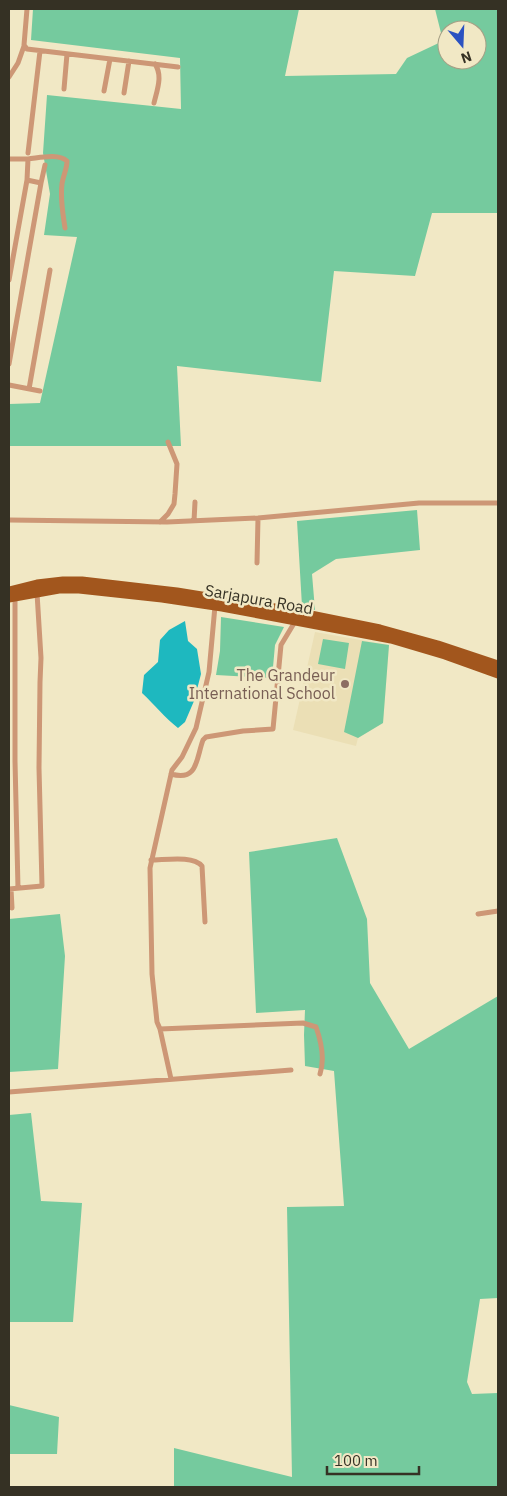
<svg xmlns="http://www.w3.org/2000/svg" width="507" height="1496" font-family="'IBM Plex Sans',sans-serif">
<style>
.built{fill:#ebdfb5}
.green{fill:#75ca9e;fill-rule:evenodd}
.water{fill:#1eb8bf}
.lines{fill:none;stroke-linecap:round;stroke-linejoin:round}
.street{stroke:#cd9776;stroke-width:5}
.primary{stroke:#a2561d;stroke-width:9}
.education-dot{fill:#8d6e63;stroke:#f1e8c5;stroke-width:2}
.labels{text-anchor:middle;dominant-baseline:central;stroke-width:5;stroke-linejoin:round;paint-order:stroke}
.street-label{font-size:16px;fill:#353124;stroke:#f1e8c5}
.education-label{font-size:16px;fill:#785e54;stroke:#f1e8c5;text-anchor:end}
</style>
<rect width="100%" height="100%" fill="#f1e8c5"/>
<!-- built -->
<path class="built" d="M315,632L389,645L383,723L358,738L356,746L293,730Z"/>
<!-- green -->
<path class="green" d="M33,9H299L285,76L396,74L407,58L443,41L435,9H498V213H432L415,276L334,271L321,382L177,366L181,446H9V404L40,403L77,237L44,235L50,194L43,153L47,95L181,109L180,58L31,40ZM447,30H477V60H447Z
M417,510L420,550L336,559L312,574L315,610L302,606L297,521Z
M221,617L284,627L275,645L272,678L216,675L220,651Z
M323,639L349,643L345,669L318,664Z
M362,641L389,645L383,723L358,738L344,732Z
M337,838L367,919L370,983L409,1049L498,996V1298L480,1299L467,1382L472,1394L498,1393V1487H174V1448L292,1477L287,1207L344,1206L334,1071L305,1066L304,1035L305,1010L256,1013L249,852Z
M60,914L65,956L58,1069L9,1072V919Z
M31,1113L41,1201L82,1203L73,1322H9V1115Z
M9,1405L59,1417L57,1454H9Z"/>
<!-- water -->
<path class="water" d="M185,621L188,641L197,649L201,674L194,701L185,722L178,728C165,718 155,705 142,693L144,675L158,662L160,640L169,630Z"/>
<g class="lines">
<!-- street -->
<path class="street" d="M27,9L24,45L27,49L178,67
M9,77L18,63L24,46
M64,89L67,54
M104,91L110,59
M124,93L129,61
M154,103C157,90 163,76 155,64
M28,153L40,51
M9,159H28L27,180
M28,159C39,158 58,153 67,161C67,169 63,176 62,184C60,199 63,214 65,228
M41,183L45,165
M9,280L27,180L41,183L9,364
M9,385L40,391
M29,389L50,270
M9,520L167,522L258,518L419,503H498
M194,521L195,502
M160,522L168,514L174,504L175,494L177,464L168,442
M257,563L258,518
M15,597V761L18,888
M171,774C198,782 196,759 203,740L206,737L243,731L273,729L281,645L296,620
M151,860C165,860 193,855 202,866L205,922
M9,889L42,886L39,768L40,682L41,658L37,593
M11,889L12,908
M478,914L498,911
M160,1029L303,1023L316,1027C321,1041 325,1059 320,1074
M171,1079L160,1029L157,1022L152,974L150,868L172,770L182,757L196,728L209,672L215,606
M9,1092L291,1070"/>
<!-- primary -->
<path class="primary" d="M9,591L37,584L63,581H82L177,592L281,609L380,629L438,645L498,665
M9,598L59,589H79L162,598L222,607L391,639L445,655L498,674"/>
</g>
<!-- markers -->
<circle class="education-dot" cx="345" cy="684" r="5"/>
<g class="labels">
<!-- street labels -->
<g class="street-label">
<text transform="translate(259 599) rotate(10)">Sarjapura Road</text>
</g>
<!-- education labels -->
<g class="education-label">
<text x="335" y="675">The Grandeur<tspan x="335" dy="18">International School</tspan></text>
</g>
</g>
<!-- border -->
<rect width="507" height="1496" fill="none" stroke="#353124" stroke-width="20"/>
<!-- north arrow -->
<g transform="translate(462 45) rotate(161)"><circle r="24" fill="#f1e8c5" stroke="#a69f85"/>
<path d="M0-4L9 19L0 12L-9 19Z" fill="#2b52c1"/>
<text y="-8" font-size="14" font-weight="bold" text-anchor="middle" fill="#353124">N</text>
</g>
<!-- scale -->
<path d="M327 1466v8h92v-8" fill="none" stroke="#353124" stroke-width="2.5"/>
<text x="334" y="1466" font-size="15" fill="#353124" stroke="#f1e8c5" stroke-width="4" paint-order="stroke">100 m</text>
</svg>
